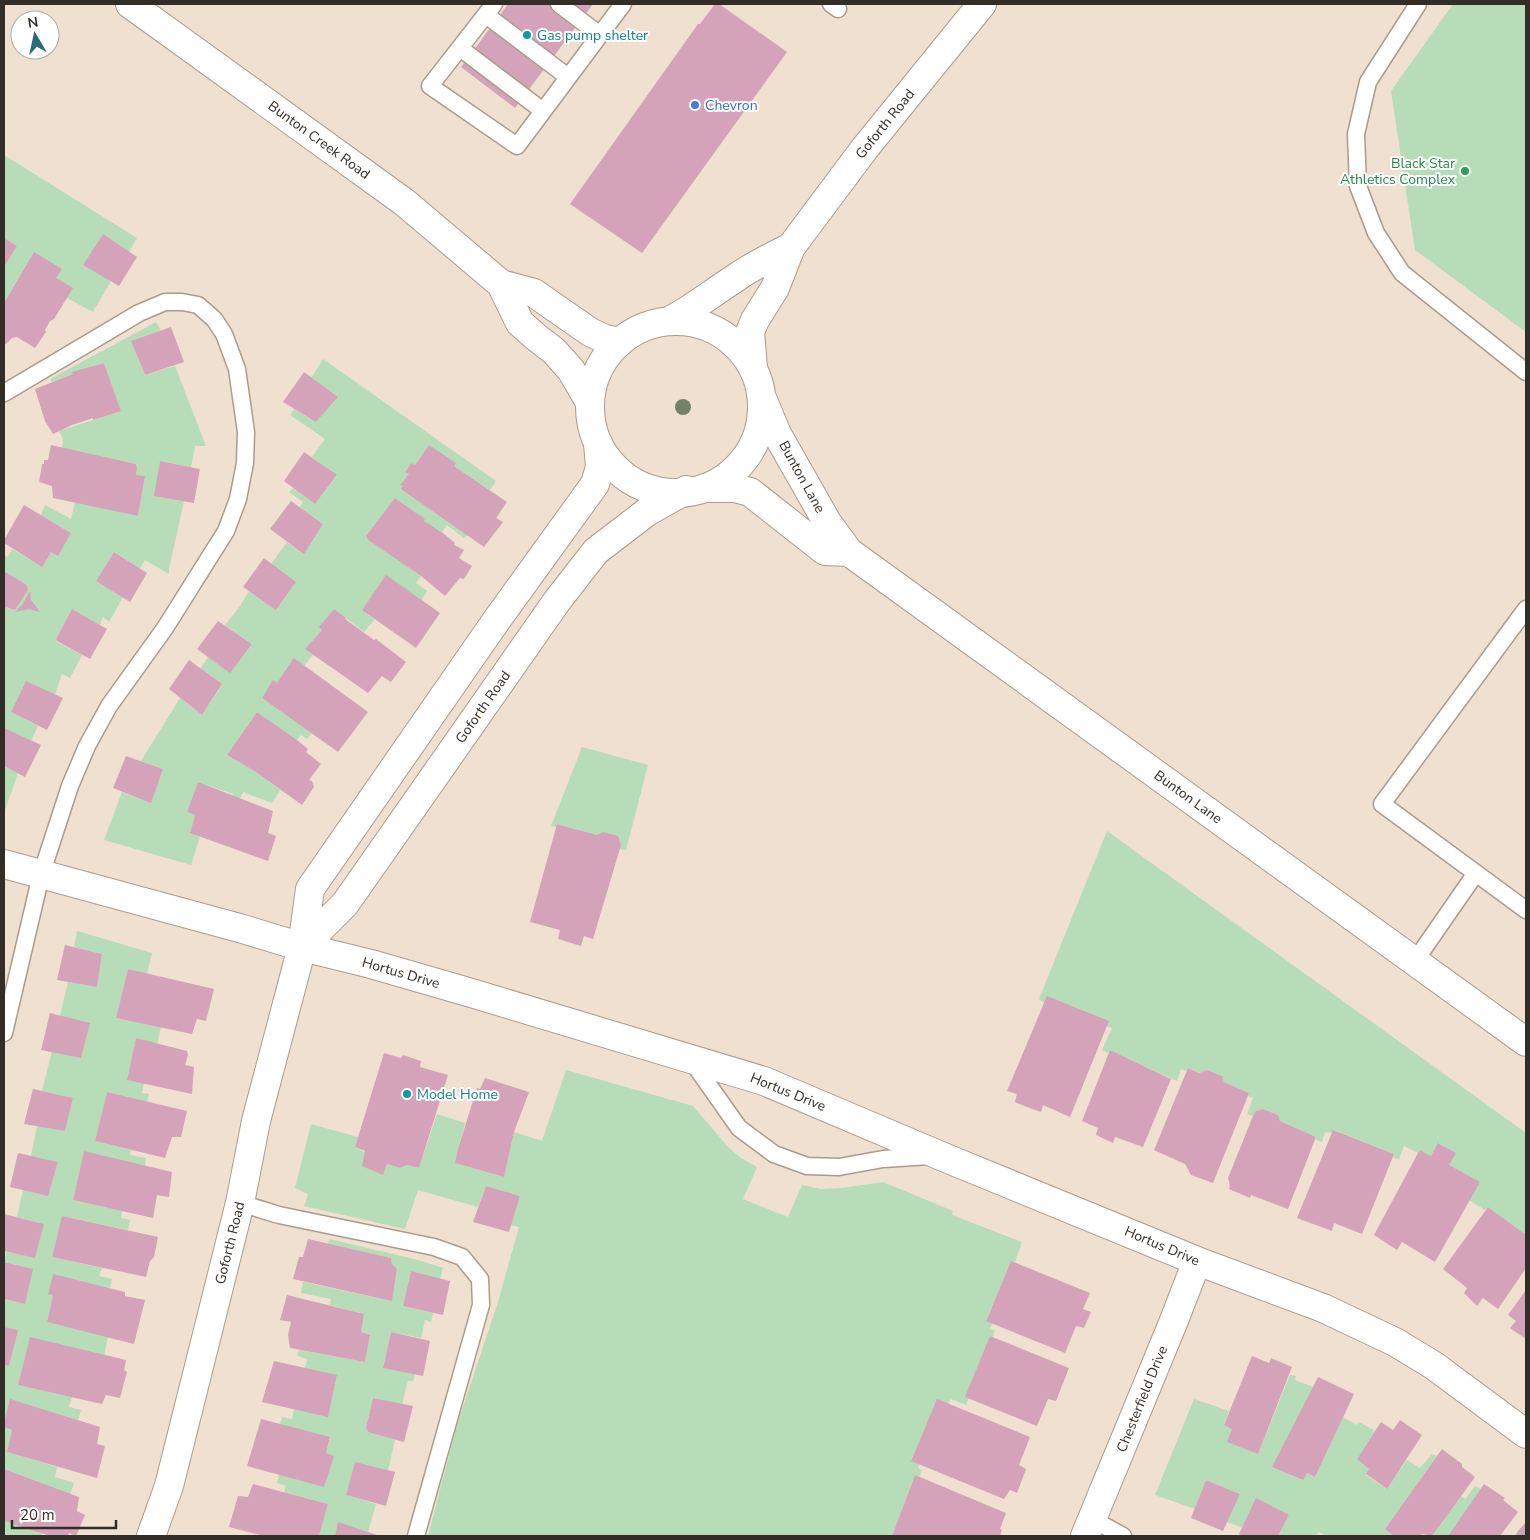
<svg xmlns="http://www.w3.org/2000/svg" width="1530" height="1540" font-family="'Nunito Sans',sans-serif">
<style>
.green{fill:#b6dcb8}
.building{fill:#d4a3b9}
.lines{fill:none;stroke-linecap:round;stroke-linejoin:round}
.service-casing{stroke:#aa9c8c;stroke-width:19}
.minor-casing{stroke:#aa9c8c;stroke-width:30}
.tertiary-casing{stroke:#aa9c8c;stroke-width:30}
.service{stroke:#fff;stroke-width:16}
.minor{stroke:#fff;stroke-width:28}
.tertiary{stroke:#fff;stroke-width:28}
.tree{fill:#738369}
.culture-dot{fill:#0f9aa8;stroke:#fff;stroke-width:2}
.shop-dot{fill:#3f7fe0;stroke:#fff;stroke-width:2}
.leisure-dot{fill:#2e9e5b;stroke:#fff;stroke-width:2}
.labels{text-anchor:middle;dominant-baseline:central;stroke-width:4;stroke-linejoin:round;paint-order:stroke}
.culture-label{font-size:14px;fill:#0d838f;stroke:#fff;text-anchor:start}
.shop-label{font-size:14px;fill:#366cbe;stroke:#fff;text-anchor:start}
.street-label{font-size:14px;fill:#332d27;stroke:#fff}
.leisure-label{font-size:14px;fill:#27864d;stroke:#fff;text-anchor:end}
</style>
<rect width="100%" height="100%" fill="#efe0d0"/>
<!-- green -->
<path class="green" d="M1453,4H1526V332L1415,250L1391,91Z
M4,155L137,238L129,252L103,234L84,264L111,281L93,312L67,298L56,278L34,252L4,303V267L17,246L4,238Z
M156,322L161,331L131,341L145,375L175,366L206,446H195L191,467L160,461L155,496L184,501L169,569V574L145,560L140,568L114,552L96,581L123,597L109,622L103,617L100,625L72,609L56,639L57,642L82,655L70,678L62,674L55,695L26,681L11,712L38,726L31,741L4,728V613L6,607L15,610L28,590L27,585L4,571V555L8,557L12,549L42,567L51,552L58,555L71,533L41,515L45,505L71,519L75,502L138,516L145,477L136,475L137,468L136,464L62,448L63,439L59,431L121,411L104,363L73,372V374L52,382L50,379Z
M323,359L496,481L490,490L454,466L429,445L415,465L411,463L405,471L409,474L401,485L403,486L402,489L468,535L464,538L447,525L442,532L424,521L425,519L395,498L366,536L368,540L421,576L416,583L427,591L422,600L386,576L362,610L375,619L364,632L334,609L320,627L322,630L305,649L313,655L304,666L277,683L273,681L262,698L312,733L307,739L301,735L297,740L257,712L227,755L256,772L280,790L272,803L243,792L240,799L233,797V794L198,782L187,812L195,815L190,833L200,837L191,865L104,840L122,792L151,802L163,769L141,761L180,698L202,715L222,685L200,669L208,657L230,672L252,644L225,625L238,609L249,591L276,610L296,582L271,564L287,542L304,553L323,524L300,507L303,502L289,492L293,488L315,504L337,476L312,457L325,439L290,415L294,409L316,422L338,397L311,378Z
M582,747L648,765L626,850L619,849L621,845L618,836L603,832L597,835L558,824L556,827L551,826Z
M4,766L18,773L4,813Z
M1107,831L1526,1133V1235L1488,1207L1485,1210L1469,1200L1449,1165L1455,1153L1439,1143L1431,1156L1420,1150L1418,1153L1404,1146L1399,1159L1393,1158L1394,1154L1334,1130L1332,1133L1325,1132L1322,1142L1316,1140V1137L1280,1121L1278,1115L1264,1109L1256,1111L1253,1116L1247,1114L1253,1098L1248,1096L1249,1093L1224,1082L1222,1076L1207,1070L1199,1073L1189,1068L1187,1071L1181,1069L1177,1081L1110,1050L1108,1053L1102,1050L1112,1028L1044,1003L1039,999Z
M77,931L152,953L147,974L128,969L116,1018L161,1027L157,1044L136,1038L127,1080L144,1083L142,1093L149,1094L147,1102L107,1092L95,1141L131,1150L130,1155L146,1158L145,1166L84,1151L73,1200L122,1211L121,1218L130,1220L128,1230L62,1216L52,1257L102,1268L99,1276L112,1279L110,1288L53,1275L48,1293L53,1295L47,1322L108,1337L104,1356L30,1338L18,1385L72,1397L69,1407L81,1410L78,1420L10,1400L4,1422V1365L9,1366L17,1330L4,1327V1299L24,1304L32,1269L5,1262L6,1252L35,1257L44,1224L17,1217L23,1190L48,1196L58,1162L31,1156L37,1126L65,1131L73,1098L42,1091L52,1051L81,1058L89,1024L60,1016L68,982L97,987L102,954L74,947Z
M566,1070L693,1106L728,1147L741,1158L757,1167L743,1199L788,1217L802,1185L821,1189L842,1188L883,1182L953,1211L952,1215L1022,1242L1015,1262L1011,1261L986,1320L993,1323L990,1328L995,1331L966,1405L951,1399L948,1404L937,1400L911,1460L920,1463L918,1469L922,1470L919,1477L915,1475L892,1536H428L457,1425L498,1302L519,1227L510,1225L520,1196L486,1186L478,1207L418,1190L405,1229L304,1206L308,1194L295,1188L311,1124L358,1137L355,1147L387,1164L400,1168L407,1165L419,1168L437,1114L465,1123L457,1152L455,1163L504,1177L514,1132L542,1141Z
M329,1239L418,1260L443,1268L440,1279L411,1271L403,1306L433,1313L431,1322L425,1320L421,1338L391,1332L383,1367L415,1374L413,1381H408L402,1404L373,1398L366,1428L368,1432L395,1439L388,1471L355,1463L346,1495L376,1504L368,1532L338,1523L335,1536H319L328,1504L284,1492L286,1486L277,1483L279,1475L326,1453L330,1438L280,1425L282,1417L292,1419L294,1409L328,1416L337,1376L305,1368L307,1359L297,1356L299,1350L365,1362L370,1335L361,1332L364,1314L330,1305L331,1299L301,1293L303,1282L392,1301L397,1269L392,1264L391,1258L328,1244Z
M1290,1375L1296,1376L1295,1380L1313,1387L1273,1467L1302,1480L1307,1473L1315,1477L1343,1417L1357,1425L1359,1422L1375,1431L1357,1459L1369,1469L1366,1475L1386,1489L1407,1460L1420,1468L1432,1454L1437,1456L1385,1529L1394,1536H1326L1319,1532L1316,1536H1278L1289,1515L1243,1528L1227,1522L1240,1494L1206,1480L1195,1509L1155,1495L1194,1399L1229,1411L1224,1424L1232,1429L1258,1454Z
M4,1427L12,1430L7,1452L57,1467L55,1477L74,1483L70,1494L4,1469Z
M1475,1486L1481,1489L1448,1536H1432L1461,1496L1465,1499Z
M4,1521L42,1533L41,1536H4Z"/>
<!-- building -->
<path class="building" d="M508,4H593L515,108L461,67Z
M715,4H719L787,52L642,253L570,204L698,24H700Z
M103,234L137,257L119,286L83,265Z
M4,238L17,246L4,267Z
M34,252L62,269L56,278L73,288L54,319L50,321L45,330L46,332L35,348L17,337L12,338L6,344L4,343V303Z
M171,327L184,362L145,375L131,341Z
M104,363L121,411L93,420V418L72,425L53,434L45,421L35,389L73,374L72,372Z
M304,372L338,397L316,422L283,402Z
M51,445L136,464L137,468L136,475L145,476L138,516L53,498L52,486L39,482L42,464H44V460H48Z
M429,445L456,463L454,466L507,502L496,518L503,522L484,547L401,489L403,486L400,485L409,474L405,472L411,463L415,465Z
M304,452L337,475L315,504L284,481Z
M160,461L200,469L194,503L154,496Z
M395,498L425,519L424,521L443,533L455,543L454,545L464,550L459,558L472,566L464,579L460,578L445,596L421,576L368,540L366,536Z
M291,501L323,524L304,554L270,529Z
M24,505L71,533L58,556L51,552L42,567L4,543V540Z
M114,552L147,573L130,602L96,581Z
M264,558L296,582L276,610L243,587Z
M4,571L27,585L28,590L15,610L6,607L4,613Z
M386,575L440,613L416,648L362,610Z
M30,591L31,600L40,612L29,609L15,612L22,605Z
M72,609L107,629L90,659L57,641L56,639Z
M334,609L346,618L345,619L374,640L376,639L406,662L391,682L382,676L368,693L305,649L322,630L319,627Z
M218,621L252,644L230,673L197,649Z
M294,658L368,712L338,752L262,698L273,680L277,683Z
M189,660L222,684L202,715L169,689Z
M26,681L63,698L47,730L11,712Z
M257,712L297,740L308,749L306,752L321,764L309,780L312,781L314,787L302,805L256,772L227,755Z
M4,728L41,745L25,777L4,766Z
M126,756L163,769L151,803L113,788Z
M198,782L273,811L268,833L276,836L268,861L190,833L195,815L187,812Z
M557,824L597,835L603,832L618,836L621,845L593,939L584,936L581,946L558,939L560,930L530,922Z
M65,945L102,954L97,987L57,980Z
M128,969L214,989L206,1021L197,1019L192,1034L116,1018Z
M1047,996L1109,1021L1070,1117L1043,1105L1041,1112L1027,1107L1015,1102L1017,1094L1007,1091Z
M50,1013L90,1023L81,1058L41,1050Z
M136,1038L187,1051L188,1055L185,1065L194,1067L192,1094L127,1080Z
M1110,1050L1171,1079L1143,1147L1115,1137L1113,1143L1096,1135L1098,1128L1082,1121Z
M384,1053L401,1058L403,1055L421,1061L420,1067L448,1075L419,1168L407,1165L400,1168L387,1164L383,1175L362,1166L365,1151L355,1147Z
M1188,1068L1199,1073L1207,1070L1222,1076L1224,1082L1249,1093L1213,1183L1191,1175L1185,1164L1154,1150Z
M485,1078L529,1092L514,1132L504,1177L455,1163L457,1152L477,1088L480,1089Z
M33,1089L73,1098L65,1131L24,1124Z
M107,1092L187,1111L181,1137H172L165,1158L95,1141Z
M1263,1109L1278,1115L1280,1121L1316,1137L1288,1209L1251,1195L1250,1198L1229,1189L1230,1186L1228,1178L1253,1116L1256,1111Z
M1333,1130L1394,1154L1362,1234L1334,1223L1332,1231L1297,1218Z
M1438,1143L1456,1153L1449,1165L1480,1182L1435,1262L1402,1242L1397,1250L1374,1235L1418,1153L1420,1150L1431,1156Z
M84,1151L172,1172L169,1197L157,1195L153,1218L73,1200Z
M18,1153L58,1162L48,1196L10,1187Z
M486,1186L520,1196L509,1232L473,1222Z
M1488,1207L1526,1235V1268L1498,1309L1483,1298L1477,1306L1464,1293L1467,1288L1443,1269Z
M4,1214L44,1224L35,1258L4,1251Z
M62,1216L158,1237L154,1257L150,1261L146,1277L52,1257Z
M308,1239L391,1258L392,1264L397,1269L392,1301L293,1279L299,1257H303Z
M1011,1261L1090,1293L1083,1309L1091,1312L1084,1328L1076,1326L1065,1353L986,1321Z
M4,1262L33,1269L25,1304L4,1299Z
M411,1271L450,1281L443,1315L403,1306Z
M53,1274L125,1292V1296L145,1300L134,1344L47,1322L53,1295L48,1294Z
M1526,1290V1339L1510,1328L1516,1321L1508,1315Z
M287,1295L364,1314L361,1332L370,1335L365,1362L290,1348L288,1335L291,1322L280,1320Z
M4,1327L18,1330L9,1366L4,1365Z
M391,1332L430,1341L423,1376L383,1368Z
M990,1336L1069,1368L1056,1401L1048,1399L1037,1426L965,1397Z
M30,1337L126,1360L124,1370L127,1372L120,1398L106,1395L102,1404L18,1385Z
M1252,1356L1269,1363L1271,1358L1292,1367L1258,1454L1227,1442L1232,1429L1224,1425Z
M274,1361L337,1375L328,1417L262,1402Z
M1318,1377L1354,1394L1315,1477L1307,1473L1303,1480L1272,1467Z
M373,1398L413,1406L404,1442L368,1432L366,1428Z
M10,1399L100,1427L97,1444L105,1446L97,1478L7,1452L12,1430L4,1427V1422Z
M937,1399L1030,1437L1019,1465L1026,1469L1017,1493L1010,1490L1004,1499L911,1461Z
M261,1419L330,1437L326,1453L334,1456L324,1487L247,1466Z
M1400,1420L1422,1435L1387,1489L1366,1474L1369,1469L1357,1459L1381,1422L1393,1430Z
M1442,1449L1462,1464V1467L1475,1477L1432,1536L1422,1534L1421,1536H1394L1385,1529Z
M355,1462L395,1472L386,1506L346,1495Z
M4,1469L79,1497L77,1511L85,1515L76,1536L69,1533L68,1536H50L4,1521Z
M915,1475L1006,1513L1000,1529L1002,1530L1000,1536H892Z
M1206,1480L1240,1494L1223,1531L1191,1518Z
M253,1484L328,1504L319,1536H264L229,1527L238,1496L248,1497Z
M1484,1484L1505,1498L1503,1500L1518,1512L1500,1536H1448Z
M1256,1498L1289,1515L1278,1536H1243L1239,1534Z
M338,1522L380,1536H335Z
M1526,1522V1536H1515L1518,1531Z"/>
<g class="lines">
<!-- service casing -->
<g class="service-casing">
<path id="service" d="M494,4L430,86L517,146L623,4
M559,4L600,35
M831,4L838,9
M1418,4L1368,82L1356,134L1358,186L1376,233L1402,273L1526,372
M486,15L568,77
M460,48L543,111
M4,393L139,313L165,302H182L198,305L214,319L224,334L237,369L246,432L245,463L238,499L226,531L165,628L109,706L87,746L70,786L41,875L4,1033
M1526,609L1382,804L1526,910
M1415,961L1476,873
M691,1060L739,1128L774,1154L807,1166L839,1167L883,1159L930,1156
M240,1203L279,1215L434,1247L462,1257L480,1279L481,1305L416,1536
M1092,1519L1123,1536"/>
</g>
<!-- minor casing -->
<g class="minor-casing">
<path id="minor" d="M598,443L600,467L595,484L496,621L310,889L302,947L345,904L557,601L596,551L647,512L686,490
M4,864L243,929L302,947L371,964L468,992L764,1081L941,1156L1197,1261L1323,1308L1395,1342L1433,1365L1526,1434
M151,1536L169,1486L240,1203L256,1121L302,947
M1085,1536L1173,1323L1197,1261"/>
</g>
<!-- tertiary casing -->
<g class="tertiary-casing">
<path id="tertiary" d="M130,4L404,202L501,284L520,323L536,337L554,351L571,370L588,399
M501,284L534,293L590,332L605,339L619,342
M590 407a86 86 0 1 1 172 0a86 86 0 1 1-172 0Z
M669,321C693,309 712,293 734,279C752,266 771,257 791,247
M753,367L750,332L755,320L775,288L791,247L865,148L982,4
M762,398L777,434L827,522L849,552L1526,1042
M705,488H735L750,492L825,551L849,552"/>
</g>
<!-- service -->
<use href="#service" class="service"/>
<!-- minor -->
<use href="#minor" class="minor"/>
<!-- tertiary -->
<use href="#tertiary" class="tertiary"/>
</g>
<!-- trees -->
<circle class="tree" cx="683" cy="407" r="8"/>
<!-- markers -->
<g class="culture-dot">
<circle cx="527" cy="35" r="5"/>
<circle cx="407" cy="1094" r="5"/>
</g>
<circle class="shop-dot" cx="695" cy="105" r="5"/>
<circle class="leisure-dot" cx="1465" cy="171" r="5"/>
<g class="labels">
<!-- culture labels -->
<g class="culture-label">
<text x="537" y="35">Gas pump shelter</text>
<text x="417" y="1094">Model Home</text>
</g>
<!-- shop labels -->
<g class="shop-label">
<text x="705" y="105">Chevron</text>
</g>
<!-- street labels -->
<g class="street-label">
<text transform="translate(885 124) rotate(-51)">Goforth Road</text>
<text transform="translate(319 140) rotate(36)">Bunton Creek Road</text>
<text transform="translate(802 477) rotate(61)">Bunton Lane</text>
<text transform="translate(483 707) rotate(-55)">Goforth Road</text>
<text transform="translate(1188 797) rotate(36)">Bunton Lane</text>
<text transform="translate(401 973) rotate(16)">Hortus Drive</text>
<text transform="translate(788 1092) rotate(22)">Hortus Drive</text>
<text transform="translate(230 1243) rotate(-76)">Goforth Road</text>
<text transform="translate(1162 1246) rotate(23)">Hortus Drive</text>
<text transform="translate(1142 1399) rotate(-68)">Chesterfield Drive</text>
</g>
<!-- leisure labels -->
<g class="leisure-label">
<text x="1455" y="163">Black Star<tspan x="1455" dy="16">Athletics Complex</tspan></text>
</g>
</g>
<!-- border -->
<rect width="1530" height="1540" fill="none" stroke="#332d27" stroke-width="10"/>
<!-- north arrow -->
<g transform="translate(35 35) rotate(351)"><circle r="24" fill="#ffffff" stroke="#adaba9"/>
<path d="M0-4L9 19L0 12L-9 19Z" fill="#276b7c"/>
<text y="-8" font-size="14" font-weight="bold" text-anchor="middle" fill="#332d27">N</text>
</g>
<!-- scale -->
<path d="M12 1520v8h104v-8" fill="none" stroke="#332d27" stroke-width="2.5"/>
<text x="20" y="1520" font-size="15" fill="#332d27" stroke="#ffffff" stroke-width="4" paint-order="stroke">20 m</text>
</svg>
